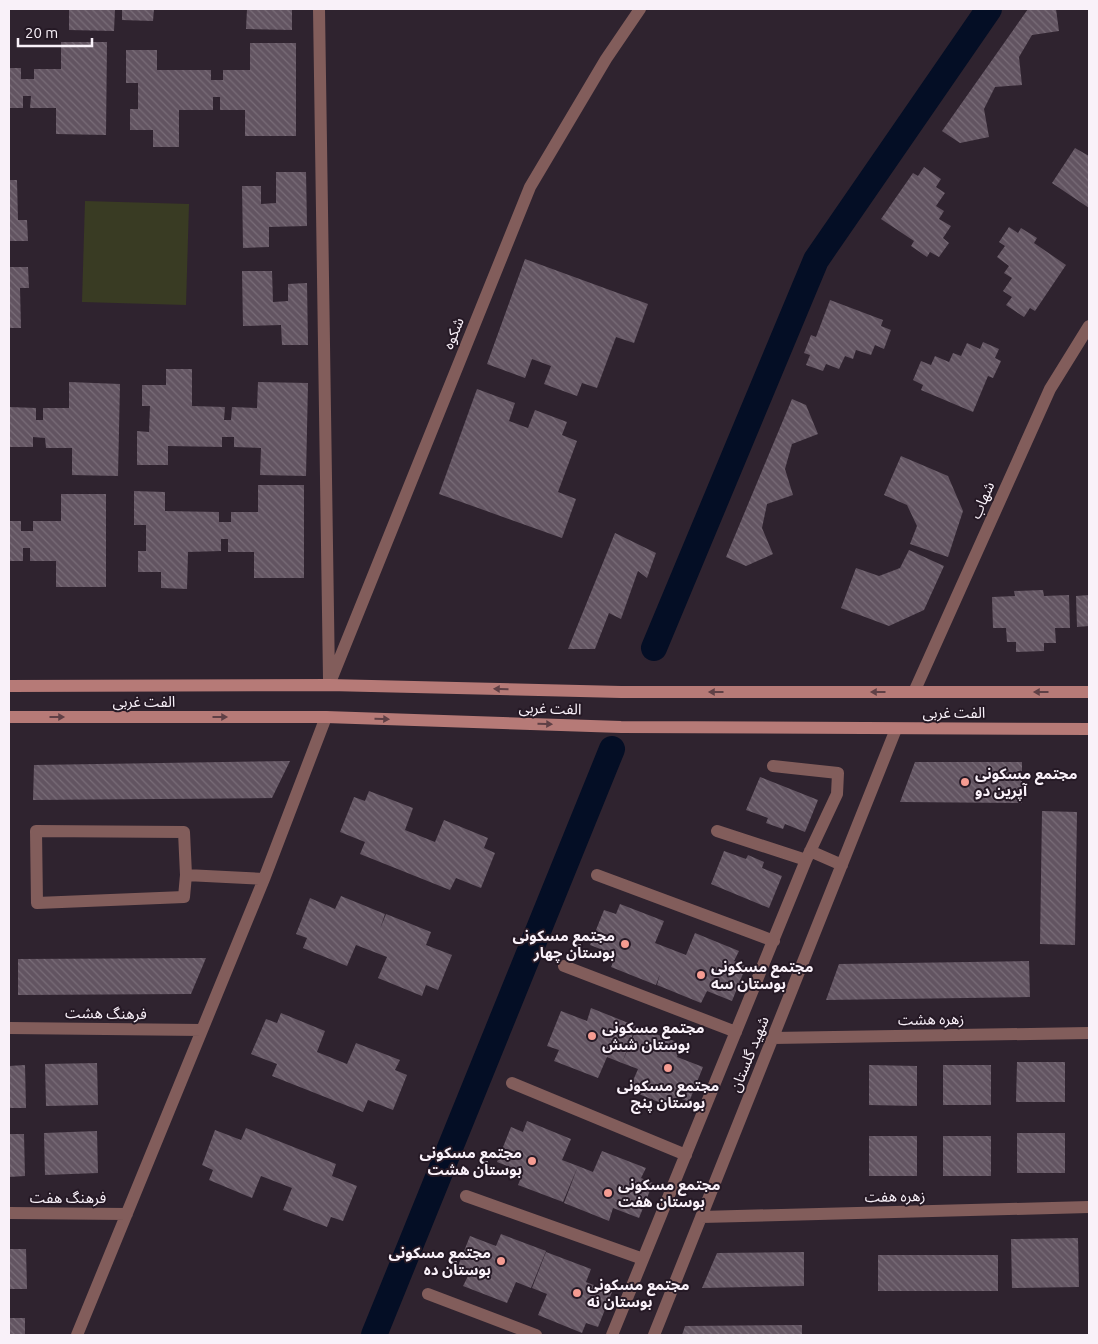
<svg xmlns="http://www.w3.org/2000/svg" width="1098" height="1344" font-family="Ubuntu,'Noto Sans Arabic',sans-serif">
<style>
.green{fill:#393b23}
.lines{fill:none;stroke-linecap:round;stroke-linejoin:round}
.canal{stroke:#040e25;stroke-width:26}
.building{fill:url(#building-back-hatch)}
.minor{stroke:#825d5b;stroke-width:12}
.secondary{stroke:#b67a77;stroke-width:12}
.oneway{fill:#5f4046}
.poi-dot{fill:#f59c92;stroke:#251925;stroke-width:2}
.labels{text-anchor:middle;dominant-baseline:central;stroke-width:4;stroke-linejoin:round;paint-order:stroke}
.street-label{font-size:15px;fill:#f9f1f9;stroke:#251925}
.poi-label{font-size:15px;font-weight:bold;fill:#f9f1f9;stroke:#251925;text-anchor:start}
</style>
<defs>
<pattern id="building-back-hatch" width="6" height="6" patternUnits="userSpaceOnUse" patternTransform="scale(1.25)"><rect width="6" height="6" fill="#625461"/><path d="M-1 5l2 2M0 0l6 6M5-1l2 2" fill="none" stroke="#796d78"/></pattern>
</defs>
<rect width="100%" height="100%" fill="#2f232f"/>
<!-- green -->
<path class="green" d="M85,201L189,204L186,305L82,302Z"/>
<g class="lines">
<!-- canal -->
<path class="canal" d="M654,648L816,260L989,9
M374,1335L612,749"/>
</g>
<!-- building -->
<path class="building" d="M69,9H115L114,31L69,30Z
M122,9H154L153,21L122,20Z
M247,9H292V30L246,29Z
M1028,9H1056L1059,31L1032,35L1019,57L1022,85L995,87L984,109L989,137L960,143L942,131Z
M61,42H107L106,135L56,134V108H30L31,96H23V108H9V68H21V79H34V69H61Z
M250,43H296V136H245V110H220V97H213V110H179V147H153V130H130V109H138V83H126V50H157V70H211V80H223V70H250Z
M1075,148L1089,156V208L1052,183Z
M924,167L941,179L936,187L945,193L936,206L944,211L939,219L951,226L943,238L949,243L939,257L930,252L927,257L911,246L914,241L881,219L913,173L918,176Z
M276,172H306L307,226L269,227V247L243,248L242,186H261V204L276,203Z
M9,180H17L18,220H27L28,241H9Z
M1009,227L1018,233L1021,228L1037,238L1034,243L1066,265L1035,311L1030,308L1024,317L1006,305L1012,297L1003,291L1012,278L1004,273L1009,266L997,257L1005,246L999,242Z
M525,259L648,304L634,343L616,337L597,388L582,383L577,396L544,384L551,366L532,359L525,378L487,364Z
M9,267H28L29,288H20L21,328H9Z
M242,271H272L273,302L288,301V284L307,283L308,345H282L281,325L243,326Z
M830,300L883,320L881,326L891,330L884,349L875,345L871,355L856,350L853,359L845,356L839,369L826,364L823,371L806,365L810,355L804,353L811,335L816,337Z
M983,342L999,349L995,358L1001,361L993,378L988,376L973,412L921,390L923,385L913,380L921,361L931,365L935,356L949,362L953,353L961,356L967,343L980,349Z
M166,369H192V406L225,407L224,420H231L232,407L257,408L258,382L308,383L306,476L260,475L261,448L234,447V437H222V447L168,446V465H137V431L149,432L150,406H142V385H166Z
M69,382L120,384L118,476L72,475V448H46L45,438L33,437V447H9V407L36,408V420H43V408H69Z
M477,389L515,403L509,421L528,428L535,410L567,422L562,435L577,441L558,492L576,499L562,538L439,494Z
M792,399L806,405L818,434L792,444L785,469L793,495L767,504L762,528L773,554L746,566L726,557Z
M901,456L948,476L963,511L948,557L910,544L917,526L907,505L884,495Z
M258,485H304V578H254V552H228V539H221V551L188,552L187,589L161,588V572H138V551H146V525H134V491L165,492V511L219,512V522H231V512H258Z
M61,494H106V587H56V561H30V548H23V561H9V521H21V531H33V521H61Z
M615,533L656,553L647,578L638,571L621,619L609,613L595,649H568Z
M909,550L944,566L924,610L889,626L841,608L856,568L879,576L900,568Z
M1043,590L1044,596L1069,595L1070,628H1055L1056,643H1044V651L1016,652V642H1007L1006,628H993L992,597L1015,596L1014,591Z
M1089,595V626L1077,627L1076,596Z
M290,761L272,798L33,800L34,765Z
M915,762H1022V803L900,802Z
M760,777L818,800L805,832L785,824L783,829L766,823L768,818L746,810Z
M369,791L413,808L405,830L435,842L444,820L488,838L484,848L495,853L481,888L456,878L450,890L360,854L365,842L340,832L354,797L365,801Z
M1042,811L1077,812L1075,945L1040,944Z
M724,851L746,859L748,855L764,862L762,868L782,876L769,908L711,884Z
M341,896L385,914L380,929L386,914L431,932L426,945L452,955L438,990L426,985L422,996L378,978L387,957L356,945L347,966L303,948L307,938L296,934L310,898L335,909Z
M620,904L664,921L655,943L686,955L695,933L739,951L734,961L746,966L732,1001L707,991L701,1003L657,985L660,974L656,985L611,967L616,955L590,945L604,910L616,914Z
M206,958L191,994L18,995V959Z
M1029,961L1030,997L826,1000L839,964Z
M591,1008L636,1026L622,1063L607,1057L598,1078L554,1061L559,1050L547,1046L561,1011L587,1021Z
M281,1013L325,1031L317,1052L332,1058L327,1069L332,1058L347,1064L356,1043L400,1060L395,1070L407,1075L393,1110L368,1100L363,1112L272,1076L277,1064L251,1054L266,1019L277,1023Z
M637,1027L682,1044L677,1057L703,1067L689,1102L677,1097L673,1108L629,1090L638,1069L622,1063Z
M1017,1062H1065V1102H1016Z
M97,1063L98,1105L46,1106L45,1064Z
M25,1065L26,1108H9V1066Z
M869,1065L917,1066V1106L869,1105Z
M943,1065H991V1105H943Z
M527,1121L571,1139L562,1160L578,1166L563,1202L518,1185L523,1172L497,1162L511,1127L523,1132Z
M246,1128L336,1164L332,1176L357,1186L343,1221L331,1217L327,1227L283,1210L292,1188L261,1176L252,1198L209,1180L213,1170L202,1165L215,1130L241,1140Z
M97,1131L98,1173L45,1175L44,1133Z
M1017,1133H1065V1173H1017Z
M9,1134H24L25,1176L9,1177Z
M869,1136H917V1176H869Z
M943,1136H991V1176H943Z
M602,1151L646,1168L641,1178L653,1183L639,1218L613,1208L609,1221L564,1203L578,1166L593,1172Z
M501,1234L546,1251L531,1288L516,1282L507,1303L463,1286L468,1276L456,1271L470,1236L496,1246Z
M1078,1238L1079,1287L1012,1288L1011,1239Z
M9,1249H26L27,1289H9Z
M546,1252L591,1269L586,1282L612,1292L598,1327L586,1323L582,1333L538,1315L547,1294L532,1288Z
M804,1252V1286L702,1288L717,1253Z
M878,1255H998V1291H878Z
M9,1318H25V1335H9Z
M802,1325V1335H682L685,1326Z"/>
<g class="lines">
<!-- minor -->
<path class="minor" d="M319,9L329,679
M329,685L530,187L606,59L640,9
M914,692L1050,389L1089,326
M36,831L184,832L186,875L184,897L37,903Z
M717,831L806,860
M810,851L842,865
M186,875L264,879
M597,875L774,941
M564,966L736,1032
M9,1028L202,1030
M773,1038L1089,1033
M512,1083L686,1155
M466,1196L643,1259
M9,1213L127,1214
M701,1217L1089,1207
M428,1294L536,1335
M77,1335L264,879L326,717
M612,1335L806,860L837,794L838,773L773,766
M654,1335L896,729"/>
<!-- secondary -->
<path class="secondary" d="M9,686L329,685L621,692H1089
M9,717H326L621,727L1089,729"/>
</g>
<!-- one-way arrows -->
<defs><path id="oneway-solid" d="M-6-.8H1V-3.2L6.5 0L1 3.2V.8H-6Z" transform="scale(1.25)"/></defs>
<g class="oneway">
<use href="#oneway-solid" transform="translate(501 689) rotate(-179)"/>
<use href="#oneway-solid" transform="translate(716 692) rotate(180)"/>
<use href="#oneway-solid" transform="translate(878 692) rotate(180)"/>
<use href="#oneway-solid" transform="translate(1041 692) rotate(180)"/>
<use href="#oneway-solid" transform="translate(57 717)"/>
<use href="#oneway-solid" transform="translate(220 717)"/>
<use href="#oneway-solid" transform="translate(382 719) rotate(2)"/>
<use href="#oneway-solid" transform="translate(545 724) rotate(2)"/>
</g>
<!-- markers -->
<g class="poi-dot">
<circle cx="965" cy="782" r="5"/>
<circle cx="625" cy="944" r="5"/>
<circle cx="701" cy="975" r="5"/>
<circle cx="592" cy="1036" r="5"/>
<circle cx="668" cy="1068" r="5"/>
<circle cx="532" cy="1161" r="5"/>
<circle cx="608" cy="1193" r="5"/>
<circle cx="501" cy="1261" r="5"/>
<circle cx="577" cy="1293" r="5"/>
</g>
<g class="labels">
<!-- street labels -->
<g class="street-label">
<text transform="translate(453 333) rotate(-68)">شکوه</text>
<text transform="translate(982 500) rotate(-66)">شهاب</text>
<text x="144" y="701">الفت غربی</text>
<text transform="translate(550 708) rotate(2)">الفت غربی</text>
<text x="954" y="712">الفت غربی</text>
<text transform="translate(106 1013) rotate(1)">فرهنگ هشت</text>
<text transform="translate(931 1019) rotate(-1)">زهره هشت</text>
<text transform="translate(749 1054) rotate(-68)">شهید گلستان</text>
<text transform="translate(895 1196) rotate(-1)">زهره هفت</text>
<text x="68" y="1197">فرهنگ هفت</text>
</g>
<!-- poi labels -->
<g class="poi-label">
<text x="975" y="773">مجتمع مسکونی<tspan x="975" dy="17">آپرین دو</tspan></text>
<text x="615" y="935" text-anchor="end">مجتمع مسکونی<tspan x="615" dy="17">بوستان چهار</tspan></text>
<text x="711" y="966">مجتمع مسکونی<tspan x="711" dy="17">بوستان سه</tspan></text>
<text x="602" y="1027">مجتمع مسکونی<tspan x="602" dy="17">بوستان شش</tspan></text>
<text x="668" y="1085" text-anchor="middle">مجتمع مسکونی<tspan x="668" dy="17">بوستان پنج</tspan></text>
<text x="522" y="1152" text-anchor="end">مجتمع مسکونی<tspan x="522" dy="17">بوستان هشت</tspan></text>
<text x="618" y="1184">مجتمع مسکونی<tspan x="618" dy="17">بوستان هفت</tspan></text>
<text x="491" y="1252" text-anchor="end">مجتمع مسکونی<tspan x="491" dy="17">بوستان ده</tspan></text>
<text x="587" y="1284">مجتمع مسکونی<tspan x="587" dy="17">بوستان نه</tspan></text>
</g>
</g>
<!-- border -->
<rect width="1098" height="1344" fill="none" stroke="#f9f1f9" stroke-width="20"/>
<!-- scale -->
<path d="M18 38v8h74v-8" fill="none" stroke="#f9f1f9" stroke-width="2.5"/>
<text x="25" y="38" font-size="15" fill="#f9f1f9" stroke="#251925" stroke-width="4" paint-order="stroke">20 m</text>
</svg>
